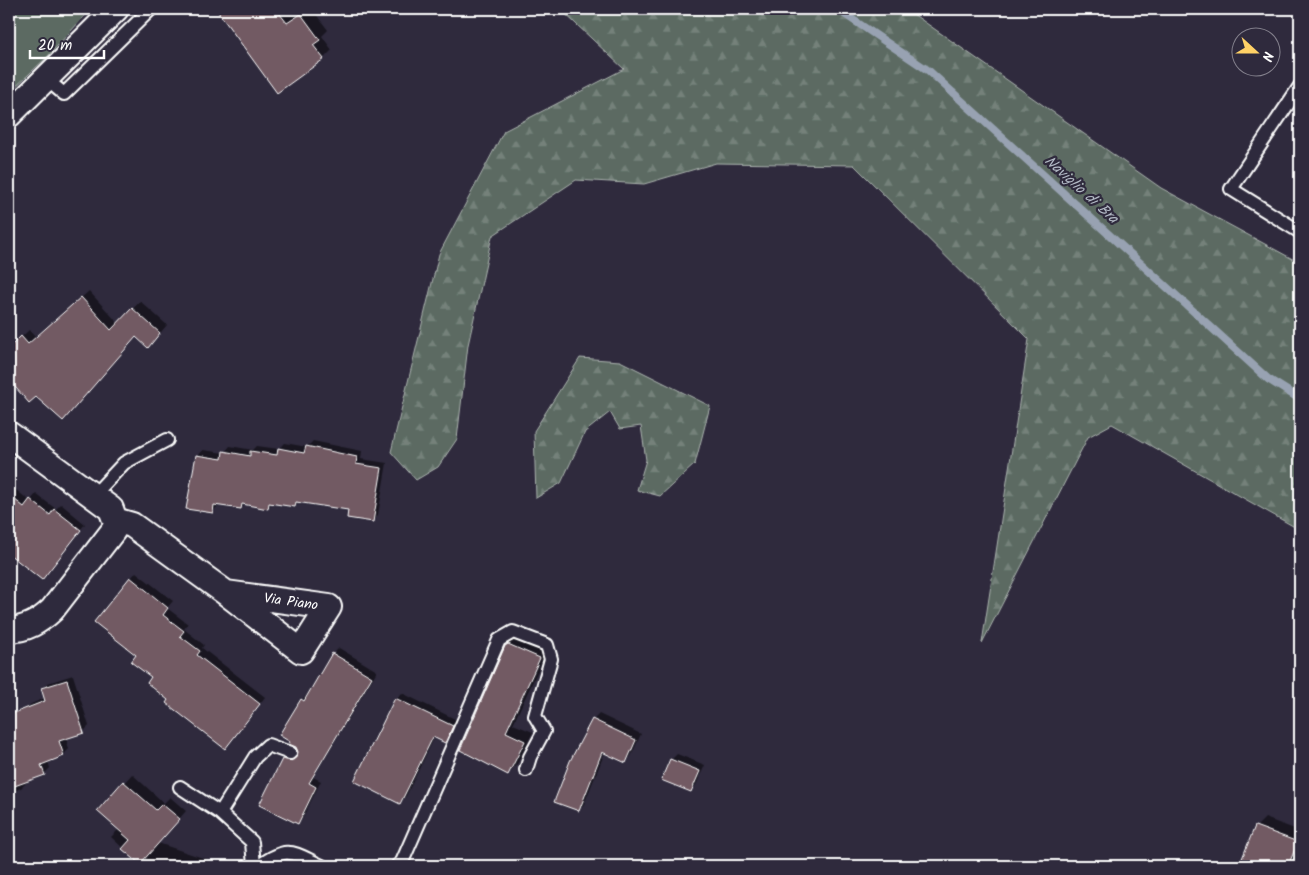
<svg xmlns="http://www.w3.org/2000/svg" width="1309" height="875" font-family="Kalam,sans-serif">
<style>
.grass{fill:#5b6b62;stroke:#adb5b0}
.forest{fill:url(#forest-firs);stroke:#adb5b0}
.shadow{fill:#0007}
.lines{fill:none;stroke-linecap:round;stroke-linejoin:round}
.stream{stroke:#98a2b2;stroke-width:8}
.building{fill:#725a64;stroke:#fff}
.service-casing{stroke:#fff;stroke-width:16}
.minor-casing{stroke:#fff;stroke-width:28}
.service{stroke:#2f2a3d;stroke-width:12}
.minor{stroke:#2f2a3d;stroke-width:24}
.labels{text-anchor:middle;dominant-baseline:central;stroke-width:4.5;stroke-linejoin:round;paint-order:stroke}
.street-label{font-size:14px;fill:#fff;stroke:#2f2a3d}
.water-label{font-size:15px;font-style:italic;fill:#b2b9c5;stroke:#2f2a3d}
</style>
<defs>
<pattern id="forest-firs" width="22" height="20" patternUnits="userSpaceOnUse" patternTransform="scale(1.25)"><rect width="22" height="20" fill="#5b6b62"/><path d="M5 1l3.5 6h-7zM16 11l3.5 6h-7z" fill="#74817a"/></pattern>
</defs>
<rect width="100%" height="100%" fill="#2f2a3d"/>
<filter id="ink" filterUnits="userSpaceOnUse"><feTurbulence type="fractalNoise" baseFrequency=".02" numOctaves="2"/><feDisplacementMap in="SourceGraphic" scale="10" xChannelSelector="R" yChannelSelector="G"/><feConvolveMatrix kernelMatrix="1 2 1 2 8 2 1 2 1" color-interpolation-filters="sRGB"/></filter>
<g filter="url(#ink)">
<!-- grass -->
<path class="grass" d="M9,9H91L48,56L9,93Z"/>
<!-- forest -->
<path class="forest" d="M560,9H906L1161,188L1300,263V530L1112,424L1088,437L982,643L1029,339L854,165L716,163L644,184L576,180L492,236L468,345L457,439L438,467L416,480L391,452L439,254L504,131L624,69Z
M580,358L620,361L710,406L695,464L660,496L637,490L646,460L641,426L620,429L610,412L585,432L561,483L536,498L534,431Z"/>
<!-- shadow -->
<path class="shadow" d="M218,9H291L296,15L306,9H312L328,30L322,36L332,50L323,59L277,92Z
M89,291L119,324L140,301L167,325L155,339L136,336L36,395L29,401L9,378V349L29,330L36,338Z
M313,441L362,451L361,459L387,463L378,515L372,521L350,509L300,501L295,506L273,502L267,508L245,504L241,508L219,505L212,512L197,455L203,450L224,453L230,446L253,450L257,446L279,449L285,443L307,447Z
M11,486L30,501L36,494L56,509L61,504L85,524L42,578L9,553V489Z
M136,572L173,601L167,608L188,624L184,629L204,645L202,648L265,697L231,741L170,699L138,655L131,578Z
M516,637L548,649L513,724L533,732L517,764L508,773L461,750L506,646Z
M339,648L377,671L313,777L321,781L303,817L298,823L283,759L289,753L298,756L302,700L308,694L333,654Z
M73,675L89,726L83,732L66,738L69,749L63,755L48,761L50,768L44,774L26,780L27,782L21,788L9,793V723L26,716L25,710L31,704L45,698L42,689L48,683Z
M402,693L457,720L451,736L445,741L435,736L406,796L400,802L396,699Z
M599,714L641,734L631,756L625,762L605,752L584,804L579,810L593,720Z
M677,754L705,765L696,785L690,791L671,760Z
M132,774L164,803L170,797L186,811L158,843L227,866H142L111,837L119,829L99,811Z
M1265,818L1300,831V847L1293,866H1241L1256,827Z"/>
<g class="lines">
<!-- stream -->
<path class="stream" d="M837,9L929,71L1268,379L1300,399"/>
</g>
<!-- building -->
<path class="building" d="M216,9H276L287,23L301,14L320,40L313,45L324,59L277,93Z
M81,297L111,330L132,308L160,333L148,348L136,337L63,421L36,397L29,403L9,380V348L21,336L28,344Z
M306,446L357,457L356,464L382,468L373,522L347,518L348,510L296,502L295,507L269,503L268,509L242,504L241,509L214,505L213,513L186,509L196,455L222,459L223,451L250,456V451L277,455L278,448L304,453Z
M9,495L24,507L30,499L50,515L54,509L81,530L42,580L9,554Z
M130,577L168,608L163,615L184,631L180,636L200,651L197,655L260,704L225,749L166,703L168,700L147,683L151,677L131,662L136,655L94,622Z
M508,644L540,658L506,732L525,741L508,775L460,750L505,646Z
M332,653L372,677L309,783L316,787L298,824L259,805L282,759L291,761L297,756L298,752L296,747L289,744L290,742L279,735L301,699L304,701Z
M67,680L84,733L59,741L64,756L41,765L45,775L9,788V715L45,701L41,688Z
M395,698L453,726L445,743L433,737L400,804L354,781Z
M592,719L636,740L626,763L602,752L579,811L554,802L570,761Z
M670,759L700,771L691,792L661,780Z
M123,781L156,810L162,804L180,819L140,864L122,849L130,840L97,811Z
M1255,826L1298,842L1288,866H1239Z"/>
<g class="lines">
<!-- service casing -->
<g class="service-casing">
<path id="service" d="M46,79L64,94L151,9
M1300,86L1231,189L1300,232
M93,496L124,463L167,440
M180,787L220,813L252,842L254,866
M220,813L255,757L268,745L290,753
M259,866C289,845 291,852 322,866
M397,866L402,862L499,640L513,632L547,645L551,659L535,716L544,731L530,757L526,770"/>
</g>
<!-- minor casing -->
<g class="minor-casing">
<path id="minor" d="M9,115L116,9
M9,434L111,509L115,520L132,525L226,593L301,651L329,607L226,593
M9,630C27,629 39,622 52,610L113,531L116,525L115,520"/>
</g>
<!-- service -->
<use href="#service" class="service"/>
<!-- minor -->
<use href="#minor" class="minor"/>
</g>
</g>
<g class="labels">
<!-- street labels -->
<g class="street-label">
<text transform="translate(291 602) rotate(8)">Via Piano</text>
</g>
<!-- water labels -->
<g class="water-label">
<text transform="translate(1081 190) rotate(42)">Naviglio di Bra</text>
</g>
</g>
<!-- margin -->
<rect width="1309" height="875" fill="none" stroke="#2f2a3d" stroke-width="30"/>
<rect x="15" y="15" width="1279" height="845" fill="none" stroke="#fff" stroke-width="2" filter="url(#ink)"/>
<!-- north arrow -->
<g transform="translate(1256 52) rotate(111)"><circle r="24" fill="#2f2a3d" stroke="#827f8b"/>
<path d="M0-4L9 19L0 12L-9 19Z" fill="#ffd166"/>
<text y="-8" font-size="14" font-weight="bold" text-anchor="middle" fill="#ffffff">N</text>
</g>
<!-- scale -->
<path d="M30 50v8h74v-8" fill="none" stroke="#ffffff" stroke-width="2.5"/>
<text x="38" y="50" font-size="15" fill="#ffffff" stroke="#2f2a3d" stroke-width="4" paint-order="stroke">20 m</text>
</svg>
